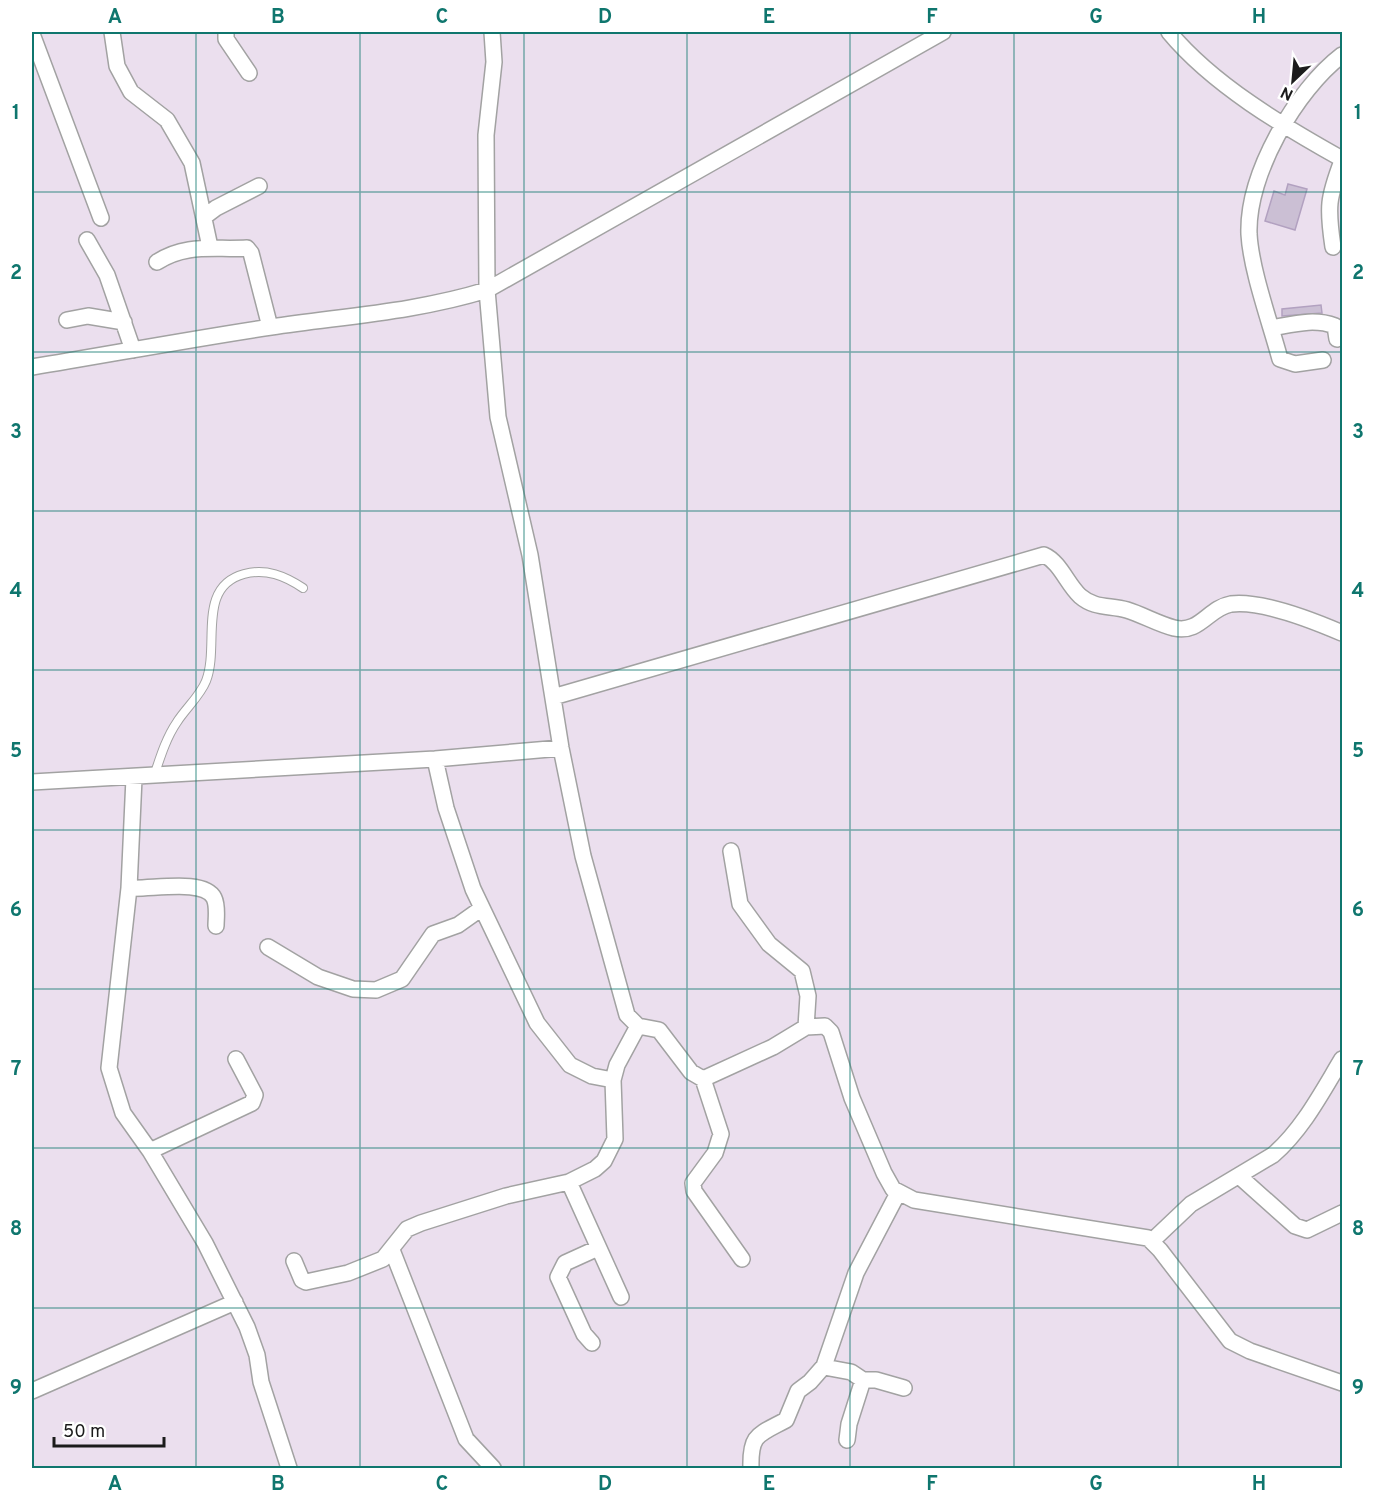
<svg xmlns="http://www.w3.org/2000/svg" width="1374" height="1500" font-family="Overpass,sans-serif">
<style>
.building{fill:#cbbfd4;stroke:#b2a1c0;stroke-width:1.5}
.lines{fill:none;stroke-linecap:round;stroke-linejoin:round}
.lane-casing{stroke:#a2a2a2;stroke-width:10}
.street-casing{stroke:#a2a2a2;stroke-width:18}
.lane{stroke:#fff;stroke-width:8}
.street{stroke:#fff;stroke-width:15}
.grid{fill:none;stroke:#0f766e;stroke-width:1.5;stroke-opacity:0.55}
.neatline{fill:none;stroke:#0f766e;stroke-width:2}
.grid-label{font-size:20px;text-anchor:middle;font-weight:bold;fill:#0f766e}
</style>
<rect width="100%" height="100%" fill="#ebdfee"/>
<!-- building -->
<path class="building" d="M1288,184L1307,189L1295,230L1265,221L1274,191L1285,195Z
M1321,305L1322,313L1282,316V309Z"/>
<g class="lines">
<!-- lane casing -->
<g class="lane-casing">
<path id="lane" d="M154,776C160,758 166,738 177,722C186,708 200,696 206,681C220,645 196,587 244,574C266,568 285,576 303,588"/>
</g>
<!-- street casing -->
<g class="street-casing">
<path id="street" d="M112,32L117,66L131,92L167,120L192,163L210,247
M226,32V39L249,73
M492,32L494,62L486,135L487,290L498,417L530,555L561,748L583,856L627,1015L638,1026L659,1030L691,1072L703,1079L773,1047L806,1027L825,1026L831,1032L852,1098L884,1173L893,1189L914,1200L1148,1238L1160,1250L1230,1341L1250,1351L1342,1383
M1169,32C1213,85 1283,126 1342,159
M32,34L101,218
M204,217L216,208L259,186
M87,240L107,275L133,350
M1333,247C1327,207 1328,198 1342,161
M157,262C186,243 214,250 247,248L251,253L270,327
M67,320L88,316L124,322
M1272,328C1294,324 1314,318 1335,326L1337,339
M1323,360L1295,364L1280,359C1270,322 1251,270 1249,234C1247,174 1296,90 1342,55
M32,367C111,354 191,339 271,327C344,316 416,312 487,290L943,32
M553,697L1044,555C1060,562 1067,584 1080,596C1095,609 1110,605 1127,610C1143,615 1158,624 1174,628C1200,634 1208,608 1231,604C1261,600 1314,621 1342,633
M435,759L446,808L473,889L537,1023L570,1065L592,1076L613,1080
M134,778L129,888L109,1068L123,1113L150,1151L205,1243L247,1327L257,1355L261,1382L289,1468
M32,782L435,759L561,748
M731,851L740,904L769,944L802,971L808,996L806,1027
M129,888C150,890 204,878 214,898C218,906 216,918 216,926
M268,947L318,977L353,989L376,990L402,979L433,934L458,925L482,908
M703,1079L721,1134L715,1153L693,1183L694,1191L742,1259
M150,1151L252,1103L255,1095L236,1059
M1239,1176L1295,1226L1307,1230L1342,1213
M569,1182L621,1297
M1152,1241L1191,1204L1273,1155C1303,1129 1322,1092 1342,1059
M392,1250L466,1439L493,1468
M294,1261L302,1280L306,1282L348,1273L383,1259L407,1229L421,1223L506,1196L569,1182L595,1169L604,1161L615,1139L613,1080L617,1065L638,1026
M592,1343L584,1334L558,1277L565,1263L598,1248
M824,1367L851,1372L863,1380H876L904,1388
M32,1391L235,1302
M847,1440L849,1424L863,1380
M751,1468C750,1434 758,1435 786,1420L798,1391L810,1382L824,1366L856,1273L898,1193"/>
</g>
<!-- lane -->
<use href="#lane" class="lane"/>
<!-- street -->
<use href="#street" class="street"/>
</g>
<!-- grid -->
<path class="grid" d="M196,32V1468M360,32V1468M524,32V1468M687,32V1468M850,32V1468M1014,32V1468M1178,32V1468M32,192H1342M32,352H1342M32,511H1342M32,670H1342M32,830H1342M32,989H1342M32,1148H1342M32,1308H1342"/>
<!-- border -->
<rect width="1374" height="1500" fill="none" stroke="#ffffff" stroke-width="66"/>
<!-- north arrow -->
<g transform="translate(1293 81) rotate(206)" stroke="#ffffff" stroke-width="4.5" paint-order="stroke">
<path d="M0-4.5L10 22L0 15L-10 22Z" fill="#1b1b1b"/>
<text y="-9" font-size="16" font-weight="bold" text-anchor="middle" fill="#1b1b1b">N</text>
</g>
<!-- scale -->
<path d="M54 1437v9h110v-9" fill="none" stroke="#1b1b1b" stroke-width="3"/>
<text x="63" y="1437" font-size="18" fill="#1b1b1b" stroke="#ffffff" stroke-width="4.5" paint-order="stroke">50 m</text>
<rect x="33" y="33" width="1308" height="1434" class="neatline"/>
<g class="grid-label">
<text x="115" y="23">A</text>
<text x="278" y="23">B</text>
<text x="442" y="23">C</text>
<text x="605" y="23">D</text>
<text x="769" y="23">E</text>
<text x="932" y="23">F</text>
<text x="1096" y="23">G</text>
<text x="1259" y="23">H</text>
<text x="16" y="119">1</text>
<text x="1358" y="119">1</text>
<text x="16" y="279">2</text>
<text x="1358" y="279">2</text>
<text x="16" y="438">3</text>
<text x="1358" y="438">3</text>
<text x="16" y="597">4</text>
<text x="1358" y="597">4</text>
<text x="16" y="757">5</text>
<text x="1358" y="757">5</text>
<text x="16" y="916">6</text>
<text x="1358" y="916">6</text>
<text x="16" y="1075">7</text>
<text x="1358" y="1075">7</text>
<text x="16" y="1235">8</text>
<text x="1358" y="1235">8</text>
<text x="16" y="1394">9</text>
<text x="1358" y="1394">9</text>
<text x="115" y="1490">A</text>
<text x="278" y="1490">B</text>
<text x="442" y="1490">C</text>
<text x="605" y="1490">D</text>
<text x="769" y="1490">E</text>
<text x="932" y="1490">F</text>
<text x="1096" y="1490">G</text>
<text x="1259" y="1490">H</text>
</g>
</svg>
